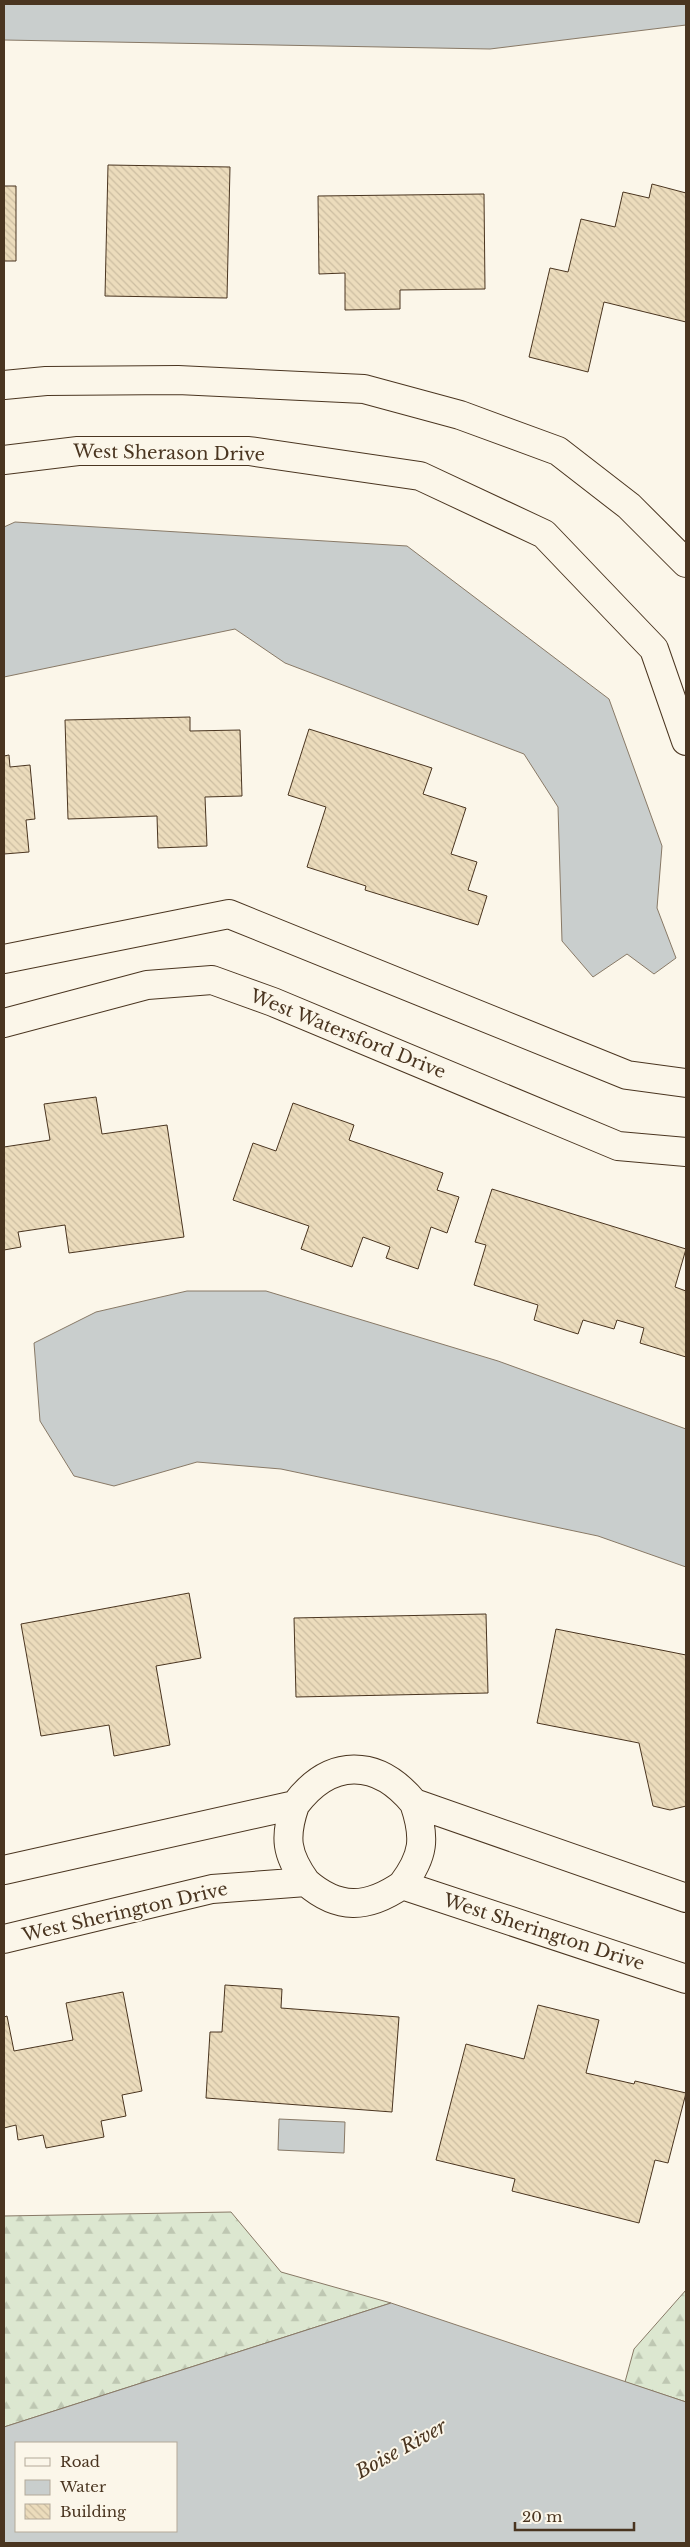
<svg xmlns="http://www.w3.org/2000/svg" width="690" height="2547" font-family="'Libre Baskerville',serif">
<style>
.forest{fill:url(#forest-firs);stroke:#887966}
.water{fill:#c9cecd;stroke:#887966;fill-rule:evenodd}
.building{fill:url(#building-back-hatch);stroke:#4a3520}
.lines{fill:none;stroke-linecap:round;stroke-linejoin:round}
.minor-casing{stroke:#4a3520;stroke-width:30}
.minor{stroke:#fbf6e9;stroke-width:28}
.labels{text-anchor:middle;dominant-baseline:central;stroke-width:4;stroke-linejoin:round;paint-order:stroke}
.street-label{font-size:18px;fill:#4a3520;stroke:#fbf6e9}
.water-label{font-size:19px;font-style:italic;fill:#4a3520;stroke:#fbf6e9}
</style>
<defs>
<pattern id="forest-firs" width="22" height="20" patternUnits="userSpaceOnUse" patternTransform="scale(1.25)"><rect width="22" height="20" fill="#dce7d0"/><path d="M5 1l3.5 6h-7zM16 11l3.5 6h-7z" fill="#bec7b2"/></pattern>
<pattern id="building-back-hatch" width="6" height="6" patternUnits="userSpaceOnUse" patternTransform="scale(1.25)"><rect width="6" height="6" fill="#ecdcbc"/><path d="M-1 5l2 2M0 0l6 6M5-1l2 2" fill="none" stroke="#ccbda1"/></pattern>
</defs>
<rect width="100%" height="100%" fill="#fbf6e9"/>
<!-- forest -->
<path class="forest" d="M231,2212L281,2272L391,2303L4,2427V2216Z
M686,2290V2402L625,2382L634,2349Z"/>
<!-- water -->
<path class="water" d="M4,4H686V25L490,49L4,40Z
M15,522L407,546L609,699L662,846L657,908L676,958L654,974L627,954L593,977L562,941L558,807L524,754L285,663L235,629L4,677V527Z
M187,1291H266L498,1361L686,1429V1567L598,1536L281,1469L197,1462L114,1486L74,1476L40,1421L34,1343L96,1312Z
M279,2119L345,2122L344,2153L278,2150Z
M391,2303L686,2402V2543H4V2427ZM176,2443V2531H16V2443Z"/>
<!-- building -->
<path class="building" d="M108,165L230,167L227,298L105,296Z
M652,184L686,193V322L604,302L588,372L529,357L550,268L568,272L581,219L615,227L623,192L649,198Z
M4,186H16V261H4Z
M484,194L485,289L400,290V309L345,310V273L319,274L318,196Z
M190,717V731L240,730L242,796L205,797L207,846L158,848L157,816L68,819L65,720Z
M309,729L432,768L423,794L466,808L451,854L477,862L468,890L487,896L478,925L365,890L366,886L307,867L326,807L288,795Z
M9,755L10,767L30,765L35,819L26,820L29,852L4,854V756Z
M96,1097L102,1134L167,1125L184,1237L69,1253L65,1225L18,1232L21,1247L4,1250V1147L50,1140L44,1104Z
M293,1103L354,1125L349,1140L443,1173L437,1190L459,1197L447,1233L431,1227L418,1269L386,1258L390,1247L363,1237L352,1267L301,1249L309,1226L233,1200L253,1143L276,1151Z
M492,1189L686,1249L675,1287L686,1291V1357L640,1343L644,1328L617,1320L614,1329L583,1320L578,1334L534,1320L538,1305L474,1285L486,1245L475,1242Z
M189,1593L201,1658L156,1666L170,1745L114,1756L109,1725L41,1736L21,1624Z
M486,1614L488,1693L296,1697L294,1618Z
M556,1629L686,1655V1806L670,1810L653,1806L639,1743L537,1723Z
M225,1985L282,1989L281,2008L399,2017L392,2112L206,2098L210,2032H222Z
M123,1992L142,2091L122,2095L126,2116L101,2121L104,2137L46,2148L43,2135L18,2140L16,2125L4,2128V2017L7,2016L14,2051L73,2040L66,2003Z
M538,2005L599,2020L586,2073L634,2084L635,2081L686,2093L668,2163L655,2160L639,2223L512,2191L515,2179L436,2160L466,2044L524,2059Z"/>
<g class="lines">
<!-- minor casing -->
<g class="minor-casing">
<path id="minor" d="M4,385L46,381L178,380L364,389L460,415L558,451L629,506L686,563
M4,460L78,451H249L420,476L544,534L654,649L686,741
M4,959L229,914L627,1075L686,1083
M4,1023L147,985L212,980L273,1002L618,1146L686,1152
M295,1805C284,1837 286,1854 306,1882
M4,1870L295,1805C330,1758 377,1758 414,1803L686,1898
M402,1885C424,1856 426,1838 414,1803
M4,1939L212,1889L306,1882C338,1910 367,1909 402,1885L686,1979"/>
</g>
<!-- minor -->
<use href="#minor" class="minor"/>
</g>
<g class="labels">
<!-- street labels -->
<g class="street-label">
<text transform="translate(169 453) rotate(1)">West Sherason Drive</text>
<text transform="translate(348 1034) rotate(22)">West Watersford Drive</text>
<text transform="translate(125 1912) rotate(-13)">West Sherington Drive</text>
<text transform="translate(544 1932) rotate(18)">West Sherington Drive</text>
</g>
<!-- water labels -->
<g class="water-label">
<text transform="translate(401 2449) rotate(-29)">Boise River</text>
</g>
</g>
<!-- border -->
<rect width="690" height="2547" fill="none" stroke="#4a3520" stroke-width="10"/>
<!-- legend -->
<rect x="15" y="2442" width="162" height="90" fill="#fbf6e9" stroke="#b4a999"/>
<rect x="25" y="2458" width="25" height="8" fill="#fbf6e9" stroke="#b4a999"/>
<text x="60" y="2467" font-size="15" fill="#4a3520">Road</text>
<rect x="25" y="2480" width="25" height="15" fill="#c9cecd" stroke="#b4a999"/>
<text x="60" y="2492" font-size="15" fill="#4a3520">Water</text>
<rect x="25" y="2504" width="25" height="15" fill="url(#building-back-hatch)" stroke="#b4a999"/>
<text x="60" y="2517" font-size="15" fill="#4a3520">Building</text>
<!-- scale -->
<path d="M515 2522v8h119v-8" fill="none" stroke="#4a3520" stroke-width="2.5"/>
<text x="522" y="2522" font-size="15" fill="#4a3520" stroke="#fbf6e9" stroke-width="4" paint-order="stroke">20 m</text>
</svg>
